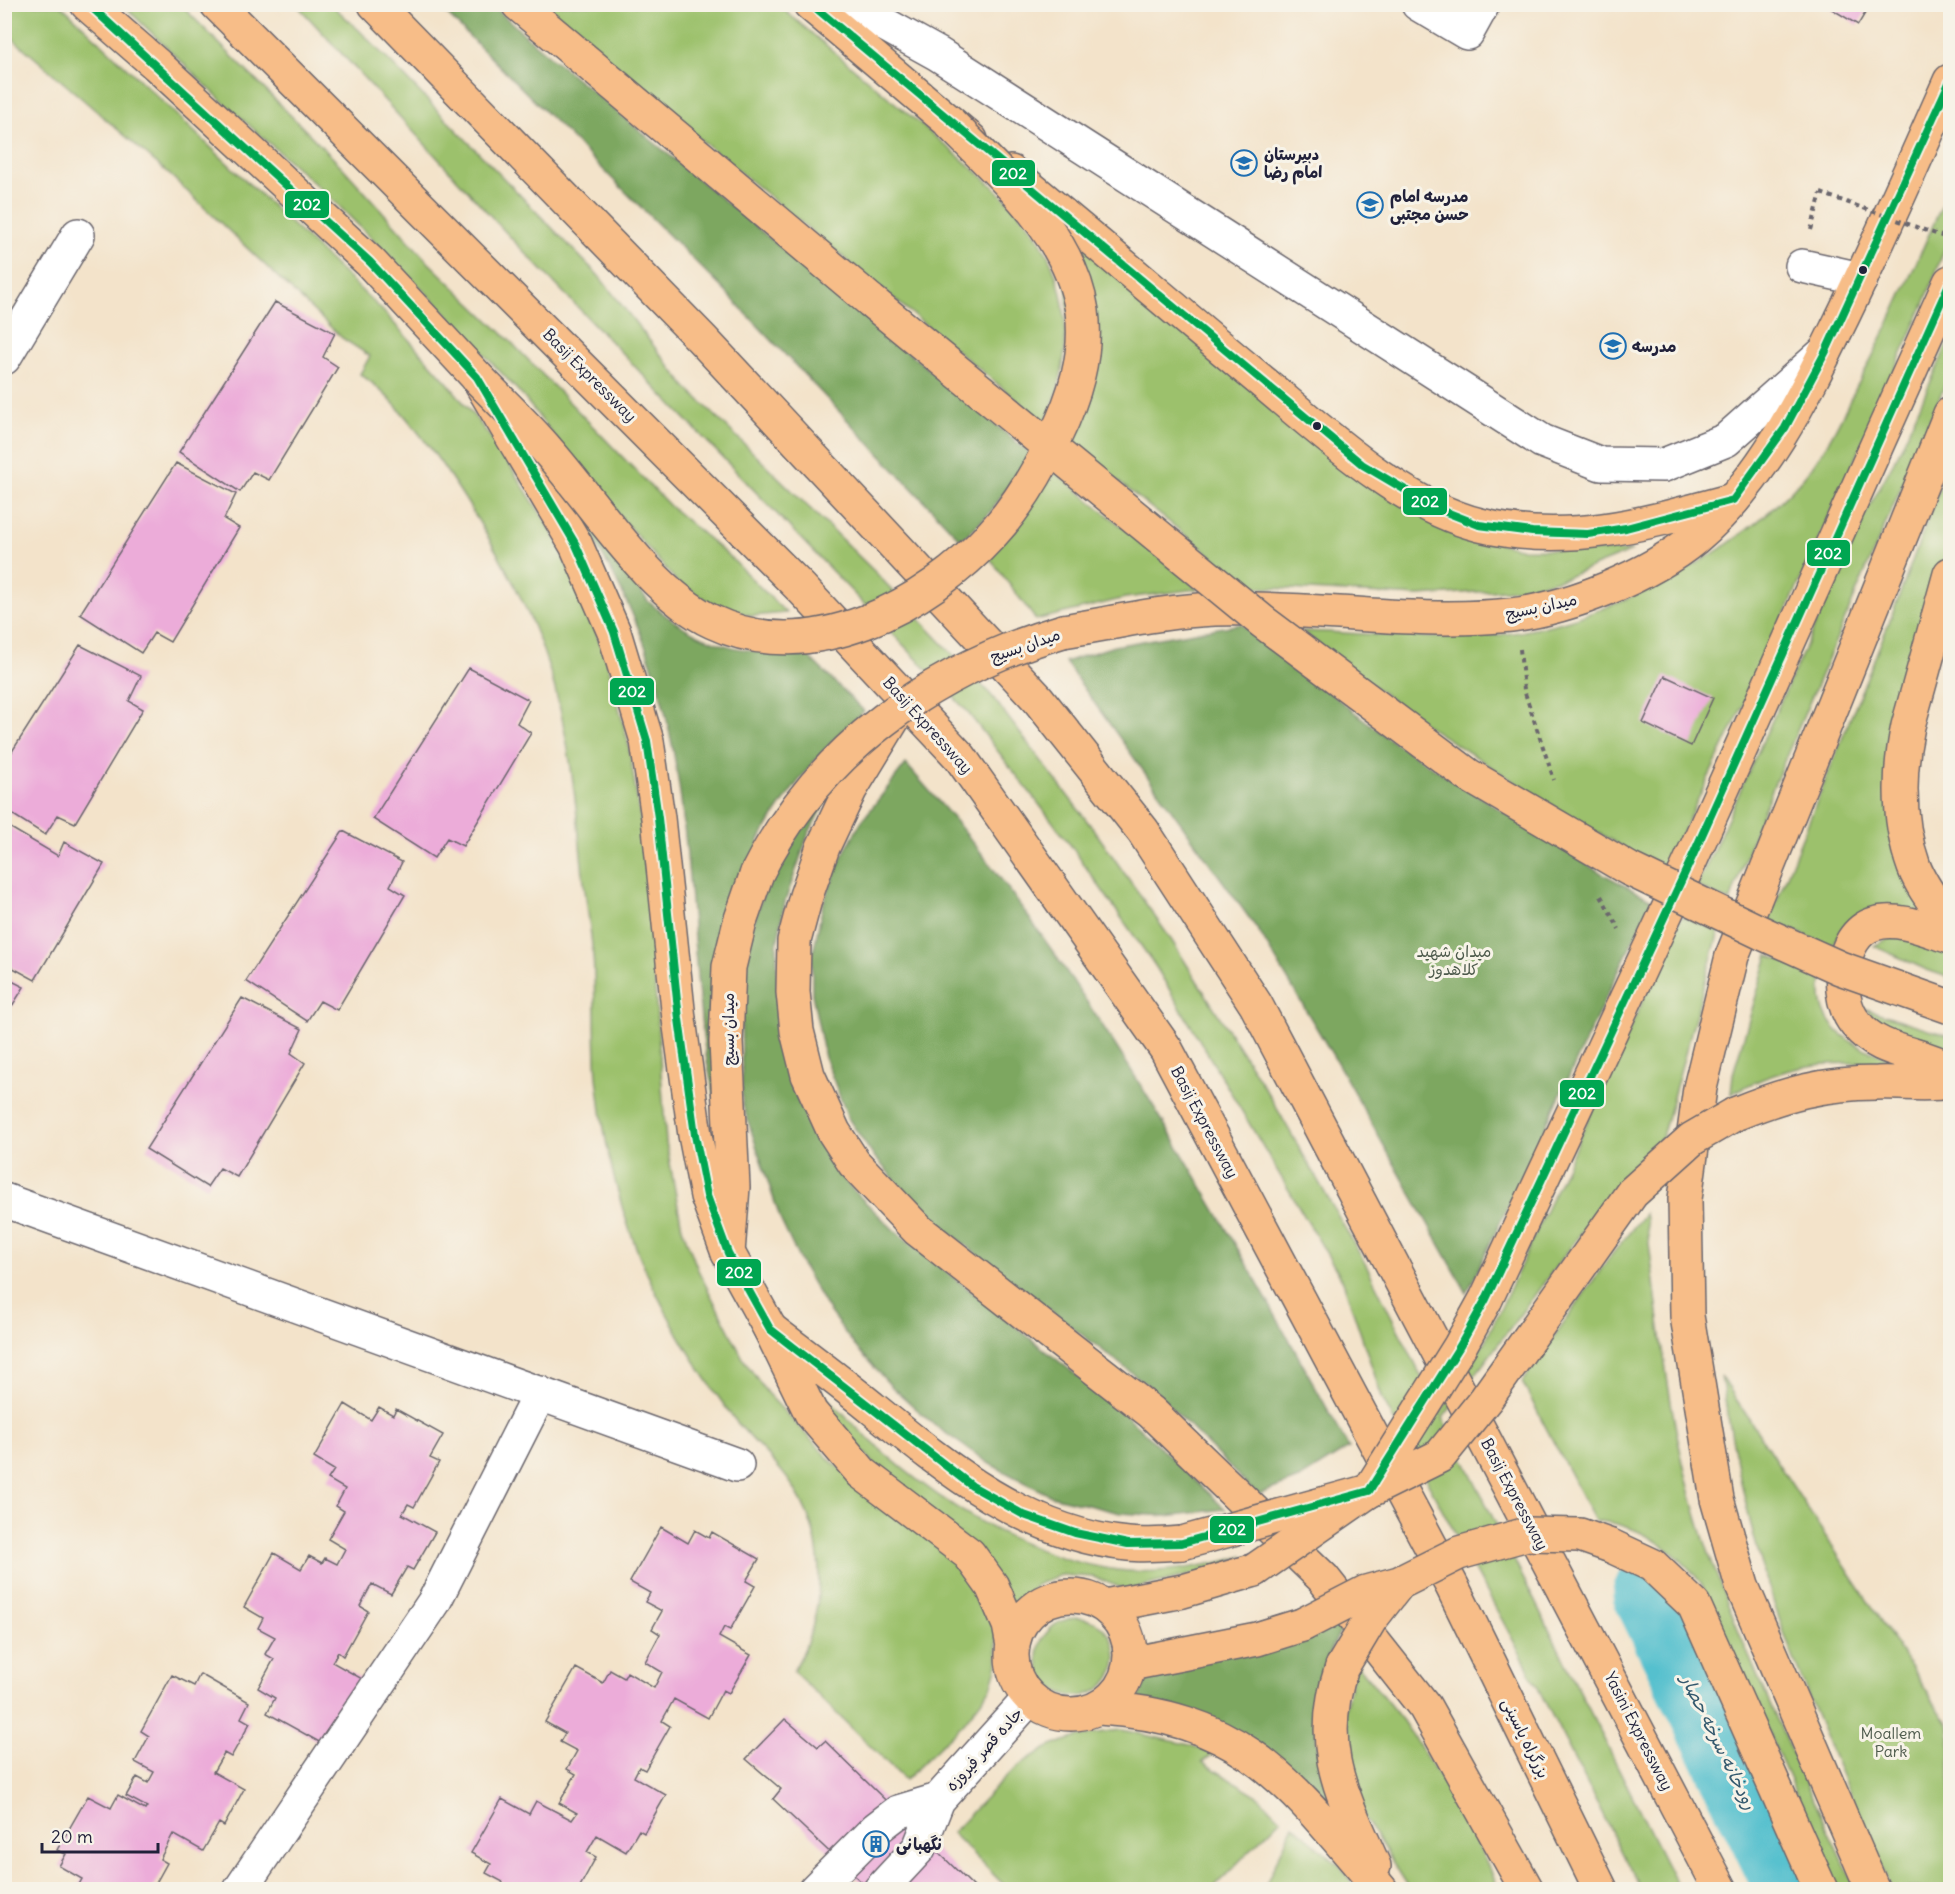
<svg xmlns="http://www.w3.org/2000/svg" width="1955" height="1894" font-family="Delius,'Playpen Sans Arabic',sans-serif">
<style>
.green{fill:#9cc16c;stroke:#5f7254;stroke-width:1.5}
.forest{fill:#7da760;stroke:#50644e;stroke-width:1.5}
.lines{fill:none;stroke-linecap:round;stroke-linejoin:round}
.river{stroke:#54c0ce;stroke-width:69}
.building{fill:#ecacd9}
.minor-casing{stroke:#6b666d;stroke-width:36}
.major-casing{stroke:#6b666d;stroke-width:36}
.highway-casing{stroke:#6b666d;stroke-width:36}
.path{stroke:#6b666d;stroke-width:4;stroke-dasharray:4.5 4.5;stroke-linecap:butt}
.minor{stroke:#fff;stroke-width:33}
.major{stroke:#f7bd88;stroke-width:33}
.highway{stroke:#f7bd88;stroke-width:33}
.major-bridge-casing{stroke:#6b666d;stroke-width:36;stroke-linecap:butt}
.highway-bridge-casing{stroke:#6b666d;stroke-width:36;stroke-linecap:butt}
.path-bridge{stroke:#6b666d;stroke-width:4;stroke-dasharray:4.5 4.5;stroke-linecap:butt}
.major-bridge{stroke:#f7bd88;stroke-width:33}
.highway-bridge{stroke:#f7bd88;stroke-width:33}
.bus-1-casing{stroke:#f7f3e8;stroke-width:12}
.bus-1{stroke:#00a651;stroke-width:8}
.bus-dot{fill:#22223b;stroke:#f7f3e8;stroke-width:2}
.labels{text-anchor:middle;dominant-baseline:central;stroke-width:6;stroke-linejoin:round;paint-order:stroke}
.poi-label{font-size:16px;font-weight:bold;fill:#22223b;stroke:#f7f3e8;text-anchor:start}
.street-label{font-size:16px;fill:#22223b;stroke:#f7f3e8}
.park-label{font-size:16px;fill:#4d5a4c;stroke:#f7f3e8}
.water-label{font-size:18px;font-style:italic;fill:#34596e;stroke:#f7f3e8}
.line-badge{stroke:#f7f3e8;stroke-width:2}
.badge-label{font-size:16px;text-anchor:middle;font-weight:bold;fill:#fff}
</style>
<rect width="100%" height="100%" fill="#f7f3e8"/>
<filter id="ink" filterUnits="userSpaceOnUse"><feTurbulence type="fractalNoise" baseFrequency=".0167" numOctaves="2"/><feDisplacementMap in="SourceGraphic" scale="12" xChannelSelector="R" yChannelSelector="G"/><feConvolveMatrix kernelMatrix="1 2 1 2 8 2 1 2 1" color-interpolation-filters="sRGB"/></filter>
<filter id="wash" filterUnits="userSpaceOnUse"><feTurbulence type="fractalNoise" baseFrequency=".008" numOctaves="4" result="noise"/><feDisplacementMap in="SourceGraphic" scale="24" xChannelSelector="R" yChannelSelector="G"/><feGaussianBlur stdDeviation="1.35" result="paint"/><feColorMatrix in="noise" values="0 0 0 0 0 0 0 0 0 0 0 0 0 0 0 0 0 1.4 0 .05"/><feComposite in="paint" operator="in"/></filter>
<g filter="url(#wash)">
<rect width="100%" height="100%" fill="#f3e3ca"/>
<!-- green -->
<path class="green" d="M4,5H61L382,310L448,383L496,444L553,533L583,599L606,658L628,742L645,849L666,1142L682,1228L698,1270L744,1360L767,1393L833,1463L968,1569L996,1630L998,1664L991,1688L963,1724L905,1780L793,1671C826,1617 829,1542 794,1488C776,1459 748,1439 729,1412C685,1351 645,1282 623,1210C610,1167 601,1121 597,1077C594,1036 596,995 593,955C590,922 584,889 581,855C575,792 568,727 548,665C529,606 498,552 465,499C440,460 398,399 360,374L370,356L342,338L169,174L5,32Z
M123,5H181L343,168L429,263L509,340L671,507L731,558L786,613L752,616L717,606L679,584L590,482L522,395L441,308L334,201L223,102Z
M297,5H332L360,31L598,275L686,387L877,574L991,695L1097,834L1172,941L1272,1100L1366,1265L1440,1414L1485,1341L1509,1291L1682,916L1719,931L1662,1137L1623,1177L1443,1418L1679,1889H1641L1521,1655L1383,1400L1343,1281L1156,967L1069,843L966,710L511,238Z
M544,5H778C827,46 876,87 925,128C957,156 992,182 1020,214C1073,274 1077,353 1045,423L628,80Z
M1950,187V234L1925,302L1762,666L1664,870L1570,817L1418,720L1302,631C1374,633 1448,644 1520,632C1621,614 1751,547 1814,464C1831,441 1843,414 1856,388C1891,323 1920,254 1950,187Z
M1063,231L1486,540L1523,549L1632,551L1565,578L1520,589L1419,596L1251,587L1067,441L1075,430Z
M1950,339V373L1757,825L1730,902L1697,886L1867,511L1898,454Z
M1950,460V540L1896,728L1935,920C1890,909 1855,893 1832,947L1769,920L1892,615Z
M1055,472L1198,589L1125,598L1036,620L989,557Z
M1897,934L1950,951V978L1927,970L1874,946Z
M1768,955L1822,978C1812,1038 1869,1051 1912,1066C1838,1062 1799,1057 1731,1094L1733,1074Z
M1866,1009L1950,1036V1052C1921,1044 1884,1035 1866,1009Z
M1645,1213C1660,1322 1669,1434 1704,1539C1744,1658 1803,1775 1855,1889H1839L1701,1583C1676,1549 1637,1523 1595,1521L1522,1382L1609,1258Z
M795,1361C877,1459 987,1551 1117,1570C1156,1575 1207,1566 1244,1556L1207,1571L1127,1590L1093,1577L1061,1575L1036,1585L1024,1596L1014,1609C938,1530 855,1454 795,1361Z
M1721,1376L1950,1727V1889H1891C1854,1801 1813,1715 1781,1624C1752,1544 1735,1460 1721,1376Z
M1038 1657a39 39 0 1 1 78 0a39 39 0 1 1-78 0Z
M1356,1663L1403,1721L1461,1810L1499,1889H1410L1365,1819L1341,1726Z
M1122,1730L1190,1745L1214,1754L1202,1762L1258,1796L1281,1819L1212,1889H1008L952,1833C1011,1772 1032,1737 1122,1730Z
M1293,1825L1340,1866L1357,1889H1271L1266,1884Z"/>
<!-- forest -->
<path class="forest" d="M438,5H492L535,44L1032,455L988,515L961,540L723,289Z
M518,428L648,601C697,644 741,655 805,653L864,711C820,749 788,791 759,840L726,1148C717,1105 705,1062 701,1018C688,896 689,768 647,651C618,568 568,498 518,428Z
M1241,624L1393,742L1594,869L1652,900L1467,1293L1335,1059L1260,933L1065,662L1114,646Z
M906,764C930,792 956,820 979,850C1122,1036 1236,1243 1349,1448L1301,1478L1257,1495L1154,1390L925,1214L872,1154L848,1118L825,1058L812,994V958L823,904L841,858L861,822Z
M833,785L808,835L785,902L777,945V1006L783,1050L797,1098L820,1145L850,1187L894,1230L1124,1413L1225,1509L1167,1516L1120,1513L1051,1496L990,1464L934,1425L891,1386L854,1345L827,1308L802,1265L781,1221L742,1103L741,961L775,858Z
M1348,1618C1304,1689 1308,1740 1339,1816L1309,1791L1137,1702L1152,1664Z"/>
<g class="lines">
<!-- river -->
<path class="river" d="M1647,1594L1790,1890"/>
</g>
<g id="blocks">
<!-- building -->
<path class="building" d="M1825,5H1870L1858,25Z
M275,302L335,333L323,357L338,367L269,480L253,472L240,492L179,452Z
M176,463L236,494L224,519L239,528L170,642L154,633L141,653L80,614Z
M80,645L141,676L129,701L143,709L75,823L58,815L45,835L4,809V764Z
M469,668L529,700L517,723L531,733L463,846L447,838L434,858L373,819Z
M1665,676L1713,698L1691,746L1643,723Z
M4,824L58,856L64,842L104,864L35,980L4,963Z
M343,831L402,862L390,886L405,895L337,1010L320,1001L307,1021L246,981Z
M4,977L24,987L4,1019Z
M242,998L302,1029L291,1053L305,1063L237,1177L220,1168L207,1187L146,1149Z
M345,1404L371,1420L379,1407L393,1415L396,1409L443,1435L430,1458L439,1462L414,1507L408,1504L402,1514L435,1532L413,1570L407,1567L391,1594L372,1584L360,1606L368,1611L343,1656L338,1652L332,1662L364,1680L343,1719L337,1716L321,1743L267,1713L275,1698L258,1688L274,1659L265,1654L275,1637L258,1628L263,1618L244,1607L274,1553L301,1569L309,1556L322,1563L325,1558L337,1564L345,1549L328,1539L344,1511L336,1506L345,1489L328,1479L334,1470L314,1458Z
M661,1527L688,1543L695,1530L709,1538L712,1532L759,1559L746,1581L755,1586L730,1630L724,1627L719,1637L751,1655L729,1693L723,1690L708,1718L674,1699L662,1721L670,1726L645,1770L639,1767L634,1777L666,1795L644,1833L639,1830L626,1852L597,1835L587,1852L596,1857L578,1890H499L503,1882L486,1873L491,1864L471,1853L502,1799L529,1814L536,1801L572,1820L577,1813L559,1803L576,1774L567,1769L577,1751L560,1742L565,1733L545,1722L576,1668L603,1683L610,1670L624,1678L627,1672L654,1688L662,1672L645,1662L660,1634L652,1629L662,1611L645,1602L650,1593L630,1582Z
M200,1674L249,1702L241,1718L250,1723L231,1757L224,1753L213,1772L244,1789L224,1826L219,1823L203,1851L173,1834L160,1859L167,1863L152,1890H76L82,1879L59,1866L66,1854L57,1850L88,1796L111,1808L118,1795L145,1810L147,1807L126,1796L137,1777L148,1783L154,1772L135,1762L149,1736L141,1731L172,1675L194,1686Z
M785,1719L818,1747L825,1741L977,1890H870L773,1799L781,1789L746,1759Z"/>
</g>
</g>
<g filter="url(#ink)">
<use href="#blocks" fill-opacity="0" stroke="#6b666d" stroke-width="1.5"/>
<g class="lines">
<!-- minor casing -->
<g class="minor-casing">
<path id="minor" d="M848,4L938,54L1542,441L1601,464L1664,465L1726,440L1825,352
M1418,4L1467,33L1483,4
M1802,266L1861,279
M4,358L78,235
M4,1200L737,1465
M240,1890L434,1602L540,1393
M815,1890L877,1828L898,1812L938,1800
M880,1890L919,1848L938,1800L1030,1698"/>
</g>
<!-- major casing -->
<g class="major-casing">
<path id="major" d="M1950,574L1908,726C1898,773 1898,822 1914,867C1922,888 1938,907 1950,925
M1063,631C1113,623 1164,611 1215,609C1314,606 1413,625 1511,615C1570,608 1649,576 1695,538C1763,481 1804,396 1842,318C1880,240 1915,160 1950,81
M1950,937C1928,930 1898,916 1874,924C1838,935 1834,999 1856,1024C1880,1054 1919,1051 1950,1069
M1735,1114C1784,1094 1823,1083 1877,1083C1902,1082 1926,1086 1950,1082
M728,1253L733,1187L726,1042L729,967L740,922L757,873
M1486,1299L1689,864L1950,282
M770,1329C804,1355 838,1380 871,1407C947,1469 1026,1534 1128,1544C1145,1546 1164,1544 1182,1543
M1873,1890L1742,1586L1717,1499L1687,1316L1685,1199L1700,1088L1732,956L1950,414"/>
</g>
<!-- highway casing -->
<g class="highway-casing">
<path id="highway" d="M87,4L157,65L370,262L477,377L576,545L614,632L647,741L658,818L679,1019L695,1135L707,1196L728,1253L770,1329L811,1413L862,1473L969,1554L992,1586L1009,1625L1013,1646
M217,4L802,589L960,757L1166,1049L1452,1586L1601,1890
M375,4L702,339L1038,699L1143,831L1256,1005L1721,1890
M518,4L871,301
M810,4L971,140
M1011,172C1097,242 1180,314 1265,384C1326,435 1401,505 1480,525C1568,547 1648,523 1733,500
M898,711L850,790L823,847L806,896L794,941L793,992L797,1031L808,1075L834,1132L854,1163L918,1230L1151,1412L1323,1578L1425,1707L1527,1890
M1611,1546L1652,1565L1694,1605L1821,1890
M1012 1655a59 59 0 1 1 118 0a59 59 0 1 1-118 0Z
M1105,1606L1183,1591L1255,1570
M1130,1664L1257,1639L1302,1625
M1342,1667C1315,1747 1342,1794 1374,1866
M1099,1708C1247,1717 1292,1786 1381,1890"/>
</g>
<!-- path -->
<path class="path" d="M1811,230L1821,193
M1520,649L1524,690L1554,780
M1601,896L1619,929"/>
<!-- minor -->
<use href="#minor" class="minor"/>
<!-- major -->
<use href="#major" class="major"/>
<!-- highway -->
<use href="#highway" class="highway"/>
<!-- major-bridge casing -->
<g class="major-bridge-casing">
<path id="major-bridge" d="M757,873C819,749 931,670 1063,631
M1369,1491L1460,1346L1486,1299
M1182,1543L1369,1491L1440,1456L1486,1399L1632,1193L1692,1139L1735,1114"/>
</g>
<!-- highway-bridge casing -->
<g class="highway-bridge-casing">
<path id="highway-bridge" d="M871,301L1263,622L1468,775L1629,869L1762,933L1840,968L1950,1007
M477,377C501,402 526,425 548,451C595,504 650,593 713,622C810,668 927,606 993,533C1019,505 1038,472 1055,437C1074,398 1088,356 1082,311C1070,233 1002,177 950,123
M1255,1570L1369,1491
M1302,1625L1366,1592L1399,1583
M1342,1667L1370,1620L1399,1583L1459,1553L1527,1534L1580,1535L1611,1546"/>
</g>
<!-- path-bridge -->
<path class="path-bridge" d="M1821,193L1950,239"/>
<!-- major-bridge -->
<use href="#major-bridge" class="major-bridge"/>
<!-- highway-bridge -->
<use href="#highway-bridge" class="highway-bridge"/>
<!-- bus-1 casing -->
<g class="bus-1-casing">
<path id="bus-1" d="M88,4L370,262L477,377L576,545L614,632L647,741L658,818L679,1019L695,1135L707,1196L728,1253L770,1329L972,1486L1024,1515L1075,1533L1128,1544L1182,1543L1369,1491L1460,1346L1486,1299L1689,864L1950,282
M811,4L1363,465L1436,508L1479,525L1532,532L1588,534L1626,528L1733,500L1785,428L1826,351L1950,81"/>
</g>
<!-- bus-1 -->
<use href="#bus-1" class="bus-1"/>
</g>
</g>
<!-- icons -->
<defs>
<g id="school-ring" transform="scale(1.35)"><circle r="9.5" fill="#f7f3e8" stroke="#1f6fb2" stroke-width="1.5"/><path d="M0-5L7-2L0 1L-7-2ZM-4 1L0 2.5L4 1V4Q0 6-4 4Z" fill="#1f6fb2"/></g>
<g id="building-ring" transform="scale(1.35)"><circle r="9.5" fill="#f7f3e8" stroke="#1f6fb2" stroke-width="1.5"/><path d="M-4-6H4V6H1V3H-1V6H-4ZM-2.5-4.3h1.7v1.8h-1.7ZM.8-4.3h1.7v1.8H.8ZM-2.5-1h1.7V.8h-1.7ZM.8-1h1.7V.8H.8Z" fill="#1f6fb2"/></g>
</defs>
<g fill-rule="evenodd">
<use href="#school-ring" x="1244" y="163"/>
<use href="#school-ring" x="1370" y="205"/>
<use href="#school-ring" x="1613" y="346"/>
<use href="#building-ring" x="876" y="1844"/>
</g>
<!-- markers -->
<g class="bus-dot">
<circle cx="1863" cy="270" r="5"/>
<circle cx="1317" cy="426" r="5"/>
</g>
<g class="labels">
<!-- poi labels -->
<g class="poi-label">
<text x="1264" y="154">دبیرستان<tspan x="1264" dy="18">امام رضا</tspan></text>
<text x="1390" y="196">مدرسه امام<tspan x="1390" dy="18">حسن مجتبی</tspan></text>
<text x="1632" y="346">مدرسه</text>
<text x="896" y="1844">نگهبانی</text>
</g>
<!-- street labels -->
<g class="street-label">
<text transform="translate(590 375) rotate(45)">Basij Expressway</text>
<text transform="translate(1541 606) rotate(-12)">میدان بسیج</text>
<text transform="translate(1025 645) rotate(-19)">میدان بسیج</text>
<text transform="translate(928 725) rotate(48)">Basij Expressway</text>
<text transform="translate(728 1029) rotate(-90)">میدان بسیج</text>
<text transform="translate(1205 1122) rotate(62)">Basij Expressway</text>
<text transform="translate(1515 1494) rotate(62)">Basij Expressway</text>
<text transform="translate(1639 1731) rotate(63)">Yasini Expressway</text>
<text transform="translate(1526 1738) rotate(64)">بزرگراه یاسینی</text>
<text transform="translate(984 1749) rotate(-48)">جاده قصر فیروزه</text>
</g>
<!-- park labels -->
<g class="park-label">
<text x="1454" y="951">میدان شهید<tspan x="1454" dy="18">کلاهدوز</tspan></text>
<text x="1891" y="1733">Moallem<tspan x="1891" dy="18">Park</tspan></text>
</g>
<!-- water labels -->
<g class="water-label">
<text transform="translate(1719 1742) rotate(64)">رودخانه سرخه حصار</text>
</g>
</g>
<g class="line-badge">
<rect x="991" y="159" width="45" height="28" rx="6" fill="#00a651"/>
<rect x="284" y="190" width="46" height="29" rx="6" fill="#00a651"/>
<rect x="1402" y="487" width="46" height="29" rx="6" fill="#00a651"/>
<rect x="1806" y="539" width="45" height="28" rx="6" fill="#00a651"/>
<rect x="609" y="677" width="46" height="29" rx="6" fill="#00a651"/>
<rect x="1559" y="1079" width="46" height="29" rx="6" fill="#00a651"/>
<rect x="716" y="1258" width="46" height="29" rx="6" fill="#00a651"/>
<rect x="1209" y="1515" width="46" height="29" rx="6" fill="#00a651"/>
</g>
<g class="badge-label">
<text x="1013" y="179">202</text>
<text x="307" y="210">202</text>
<text x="1425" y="507">202</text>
<text x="1828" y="559">202</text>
<text x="632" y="697">202</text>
<text x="1582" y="1099">202</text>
<text x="739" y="1278">202</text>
<text x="1232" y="1535">202</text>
</g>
<!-- margin -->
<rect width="1955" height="1894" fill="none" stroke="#f7f3e8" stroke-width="24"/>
<!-- scale -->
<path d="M42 1843v9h116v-9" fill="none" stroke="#22223b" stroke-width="3"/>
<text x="51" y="1843" font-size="18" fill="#22223b" stroke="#f7f3e8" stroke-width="4.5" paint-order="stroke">20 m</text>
</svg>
